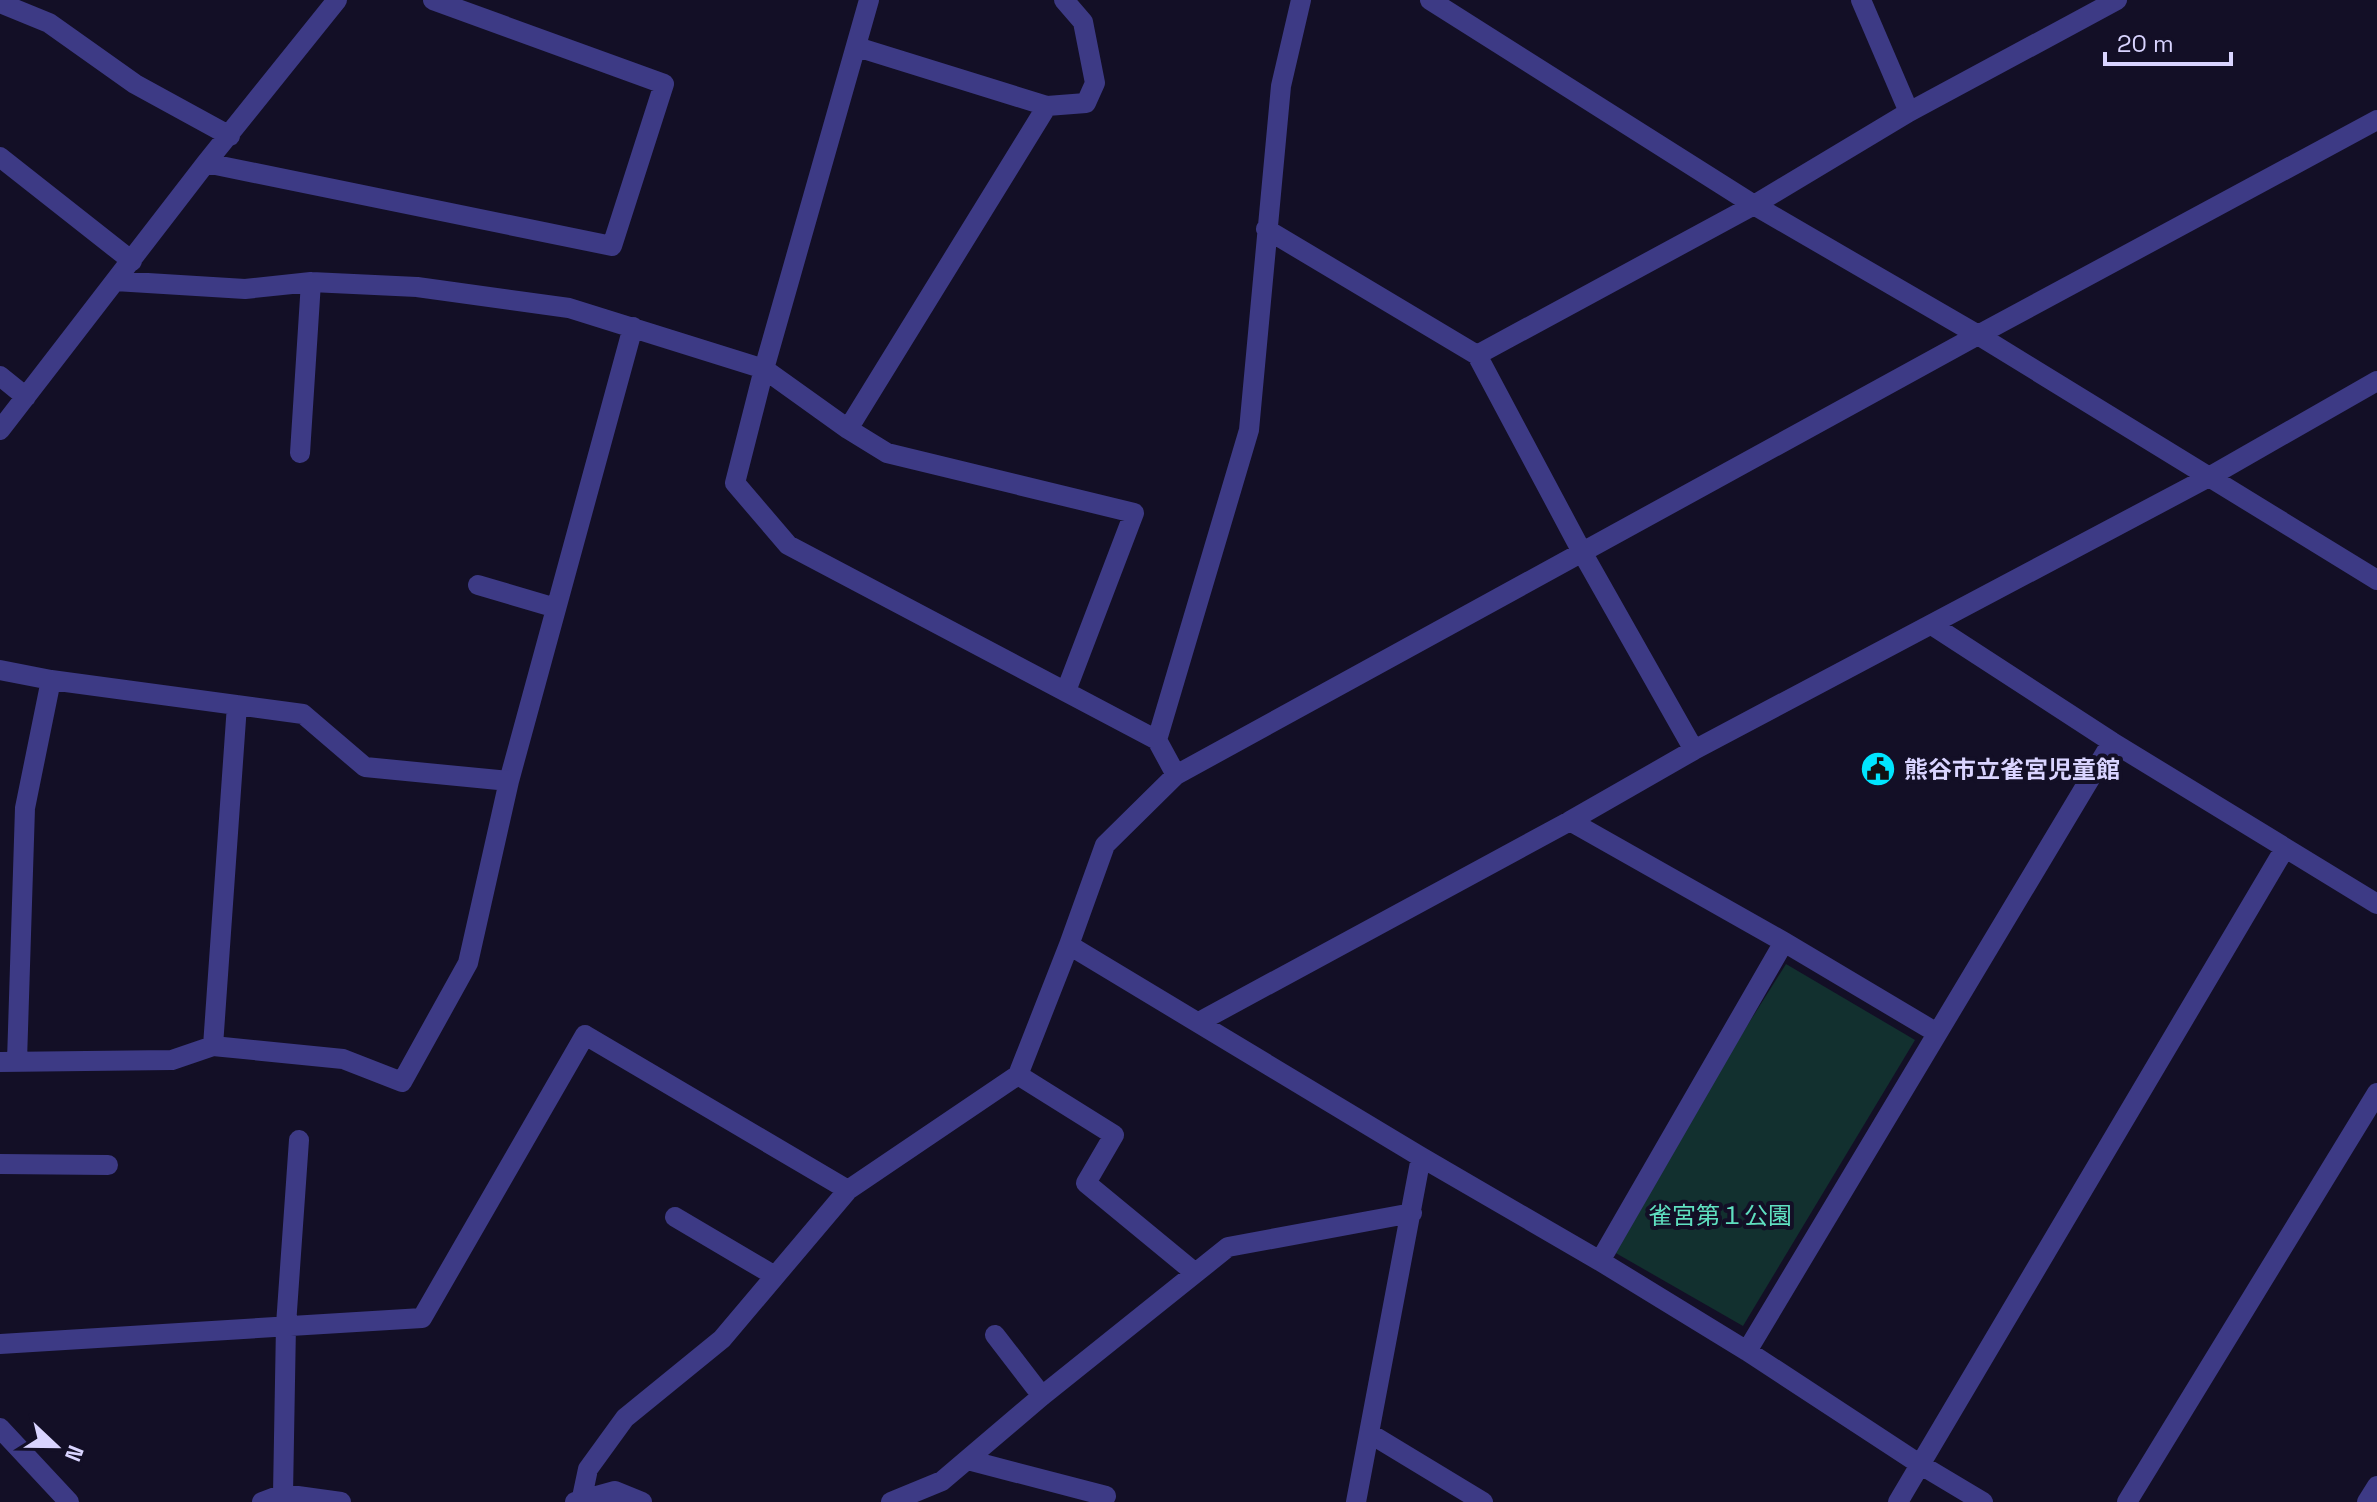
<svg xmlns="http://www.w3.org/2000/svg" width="2377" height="1502" font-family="'Space Grotesk','Noto Sans JP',sans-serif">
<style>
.green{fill:#12302f}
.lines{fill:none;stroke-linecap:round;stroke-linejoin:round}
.minor{stroke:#3d3a85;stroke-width:20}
.labels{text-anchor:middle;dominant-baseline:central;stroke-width:8;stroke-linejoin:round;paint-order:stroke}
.poi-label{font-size:24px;font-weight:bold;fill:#d9d4ff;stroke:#130f26;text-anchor:start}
.park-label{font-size:24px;fill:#5fe0c0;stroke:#130f26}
</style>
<rect width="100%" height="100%" fill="#130f26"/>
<!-- green -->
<path class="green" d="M1786,964L1915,1040L1743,1326L1607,1248Z"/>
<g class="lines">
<!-- minor -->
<path class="minor" d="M869,0L764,369L735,483L788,545L1157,740L1176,775
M1430,0L1754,205L1978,335L2377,580
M1861,0L1909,112
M0,3L49,23L135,84L230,136
M857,47L1047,106
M0,157L132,261
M206,163L612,246L664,84L433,0
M1266,229L1477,355
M115,281L245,289L311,282L417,287L569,308L764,369L848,429L1047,106L1086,103L1095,83L1083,22L1064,0
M0,376L26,397
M848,429L887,453L1134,513L1066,691
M0,430L206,163L337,0
M300,453L311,282
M478,585L556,608
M1932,625L2112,742L2377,904
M0,670L51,680L303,714L365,767L509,781
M1157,740L1249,430L1281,86L1301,0
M1694,750L1582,552L1477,355L1754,205L1909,112L2117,0
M1570,821L1784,942L1937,1033
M1199,1022L1570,821L1694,750L2209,477L2377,381
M213,1046L237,705
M17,1061L25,808L51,680
M0,1062L172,1060L213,1046L343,1059L402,1082L468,963L509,781L633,327
M1018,1075L1114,1135L1086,1183L1194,1272
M0,1164L108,1165
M675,1217L775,1276
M1600,1261L1784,942
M995,1335L1042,1396
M0,1344L422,1318L585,1035L848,1190
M1747,1351L2112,742
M0,1428L69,1502
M1369,1433L1483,1502
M968,1460L1106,1496
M283,1494L286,1325L299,1140
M262,1502L283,1494L341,1502
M575,1502L615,1491L642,1502
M581,1502L588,1469L625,1418L722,1339L848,1190L1018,1075L1069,945
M891,1502L942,1481L1042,1396L1228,1247L1412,1213
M1356,1502L1421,1157
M1898,1502L2285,848
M1983,1502L1921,1465L1747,1351L1600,1261L1421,1157L1069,945L1105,845L1176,775L1978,335L2377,120
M2127,1502L2377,1093
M2367,1502L2377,1486"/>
</g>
<!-- icons -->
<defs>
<g id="civic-disc" transform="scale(1.8)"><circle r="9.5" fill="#00e5ff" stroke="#130f26"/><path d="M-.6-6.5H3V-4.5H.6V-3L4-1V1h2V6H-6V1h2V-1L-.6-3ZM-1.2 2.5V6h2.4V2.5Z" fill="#111"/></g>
</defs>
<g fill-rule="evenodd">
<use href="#civic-disc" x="1878" y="769"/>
</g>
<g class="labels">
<!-- poi labels -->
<g class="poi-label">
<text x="1904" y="769">熊谷市立雀宮児童館</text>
</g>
<!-- park labels -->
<g class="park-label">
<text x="1720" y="1215">雀宮第１公園</text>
</g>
</g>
<!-- north arrow -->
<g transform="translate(56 1446) rotate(112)" stroke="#130f26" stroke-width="6" paint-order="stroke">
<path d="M0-6L14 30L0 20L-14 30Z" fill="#d9d4ff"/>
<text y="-12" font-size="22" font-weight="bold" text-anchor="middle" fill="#d9d4ff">N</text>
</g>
<!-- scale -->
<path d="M2105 52v12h126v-12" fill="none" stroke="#d9d4ff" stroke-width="4"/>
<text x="2117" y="52" font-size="24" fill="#d9d4ff" stroke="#130f26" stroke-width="6" paint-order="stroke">20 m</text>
</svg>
